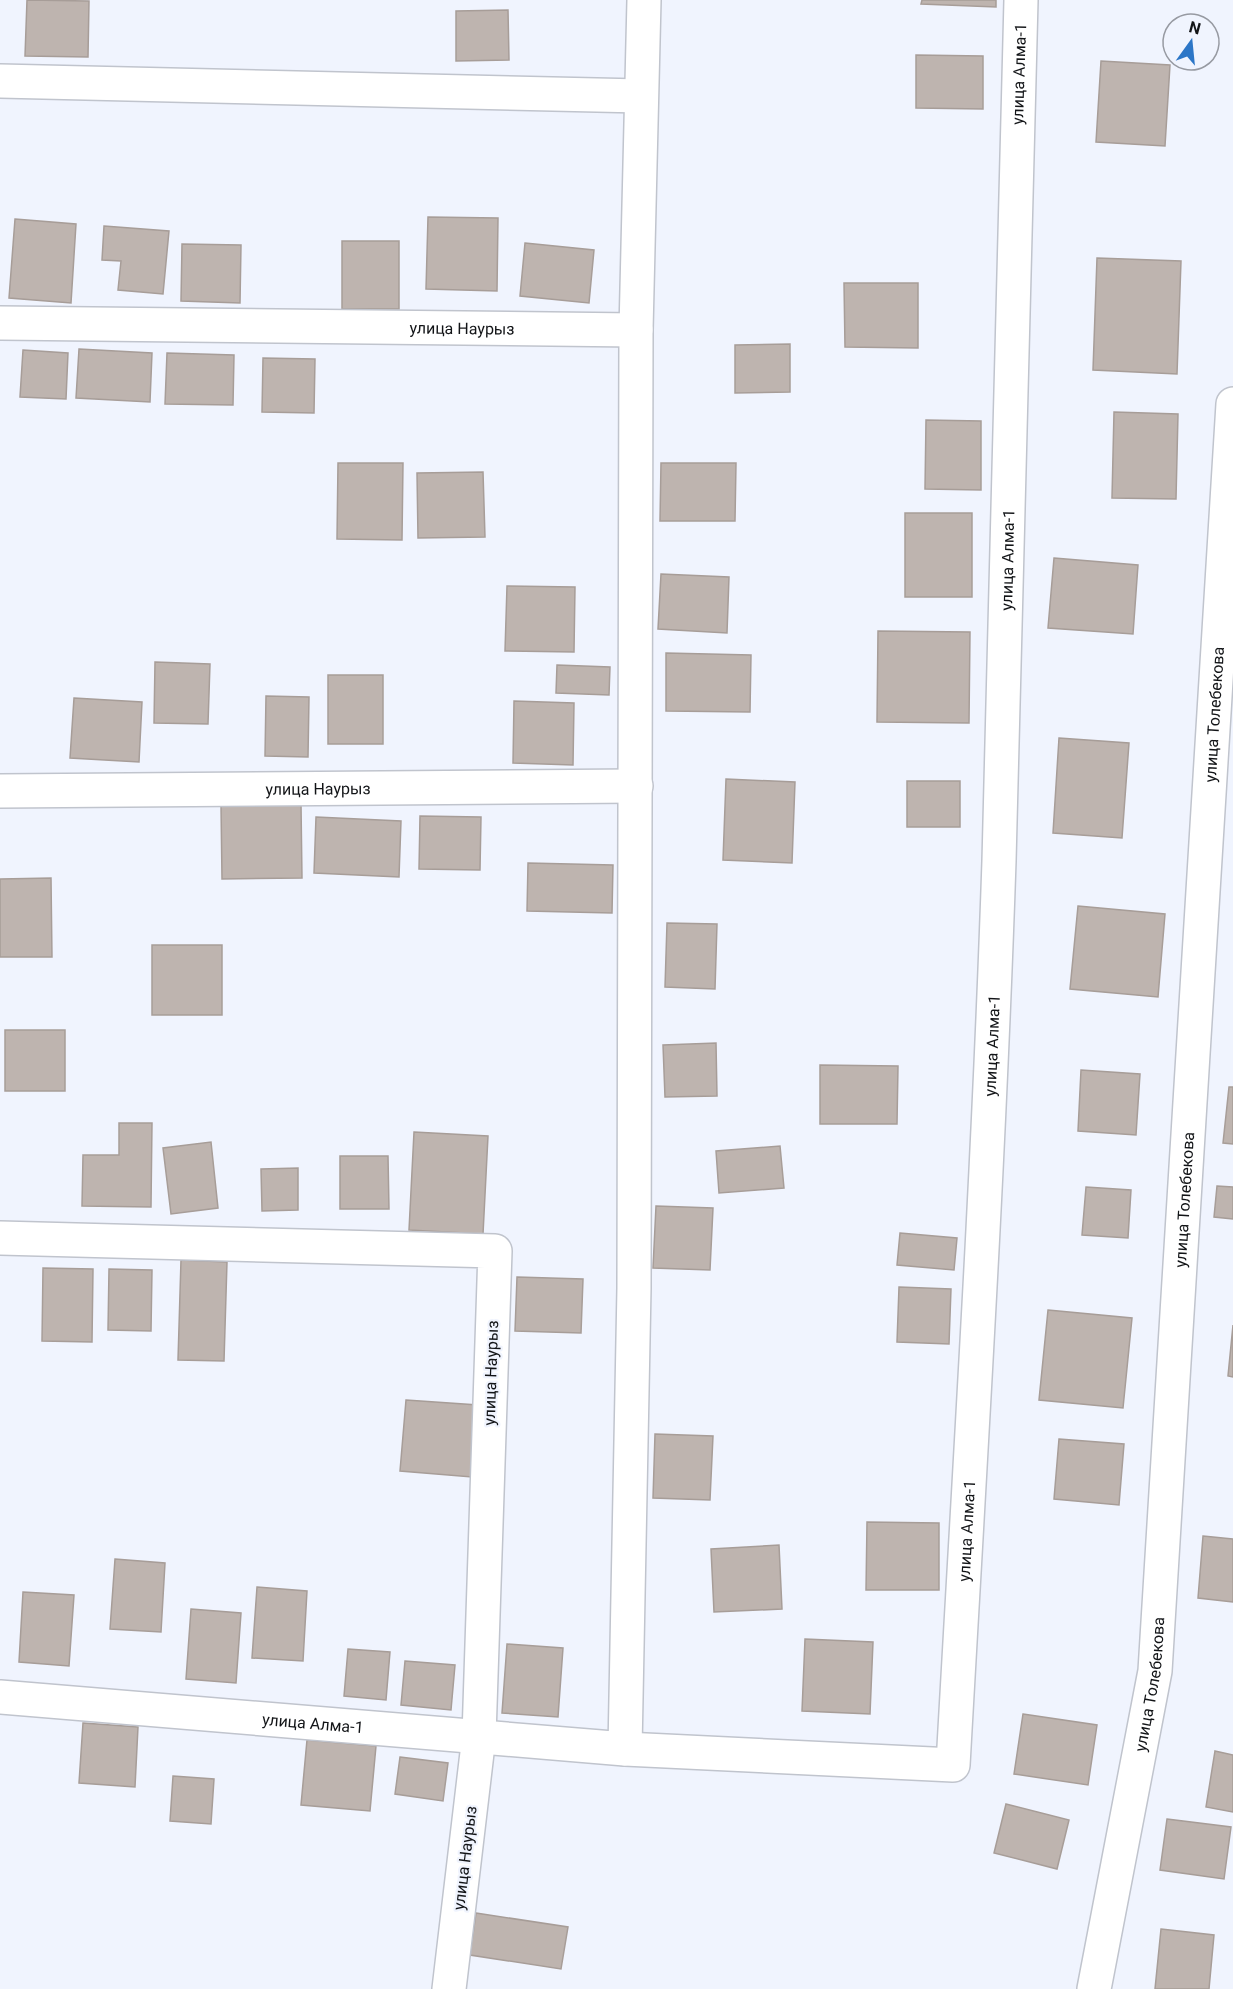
<svg xmlns="http://www.w3.org/2000/svg" width="1233" height="1989" font-family="Roboto,sans-serif">
<style>
.building{fill:#beb4af;stroke:#a79d98;stroke-width:1.5}
.lines{fill:none;stroke-linecap:round;stroke-linejoin:round}
.street-casing{stroke:#c0c4cd;stroke-width:36}
.street{stroke:#fff;stroke-width:33}
.labels{text-anchor:middle;dominant-baseline:central;stroke-width:4.5;stroke-linejoin:round;paint-order:stroke}
.street-label{font-size:16px;fill:#121417;stroke:#f0f4fe}
</style>
<rect width="100%" height="100%" fill="#f0f4fe"/>
<!-- building -->
<path class="building" d="M27,0L89,1L88,57L25,56Z
M922,0H996V7L921,4Z
M508,10L509,60L456,61V11Z
M916,55L983,56V109L916,108Z
M1101,61L1170,65L1165,146L1096,142Z
M428,217L498,218L497,291L426,289Z
M15,219L76,224L71,303L9,298Z
M104,226L169,231L163,294L118,290L121,261L102,260Z
M342,241H399V309H342Z
M525,243L594,250L589,303L520,296Z
M182,244L241,245L240,303L181,301Z
M1097,258L1181,261L1177,374L1093,370Z
M844,283H918V348L845,347Z
M790,344V392L735,393V345Z
M79,349L152,353L150,402L76,398Z
M23,350L68,353L66,399L20,397Z
M167,353L234,355L233,405L165,404Z
M263,358L315,359L314,413L262,412Z
M1114,412L1178,414L1176,499L1112,498Z
M926,420L981,421V490L925,489Z
M338,463H403L402,540L337,539Z
M661,463H736L735,521H660Z
M483,472L485,537L418,538L417,473Z
M905,513H972V597H905Z
M1054,558L1138,565L1133,634L1048,628Z
M661,574L729,577L727,633L658,629Z
M507,586L575,587L574,652L505,651Z
M878,631L970,632L969,723L877,722Z
M666,653L751,655L750,712L666,711Z
M155,662L210,664L208,724L154,723Z
M557,665L610,667L609,695L556,693Z
M328,675H383V744H328Z
M266,696L309,697L308,757L265,756Z
M74,698L142,702L139,762L70,758Z
M514,701L574,703L573,765L513,763Z
M1059,738L1129,743L1122,838L1053,833Z
M726,779L795,782L792,863L723,860Z
M907,781H960V827H907Z
M301,804L302,878L222,879L221,805Z
M420,816L481,817L480,870L419,869Z
M316,817L401,821L399,877L314,873Z
M528,863L613,865L612,913L527,911Z
M51,878L52,957H0V879Z
M1078,906L1165,914L1158,997L1070,989Z
M667,923L717,924L715,989L665,987Z
M152,945H222V1015H152Z
M5,1030H65V1091H5Z
M716,1043L717,1096L665,1097L663,1045Z
M820,1065L898,1066L897,1124H820Z
M1081,1070L1140,1074L1136,1135L1078,1131Z
M1229,1087H1233V1144L1223,1143Z
M119,1123H152L151,1207L82,1206L83,1155H119Z
M414,1132L488,1136L483,1234L409,1230Z
M211,1142L218,1208L171,1214L163,1148Z
M780,1146L784,1188L719,1193L716,1151Z
M340,1156H388L389,1209H340Z
M298,1168V1210L262,1211L261,1169Z
M1217,1186L1233,1187V1219L1214,1217Z
M1086,1187L1131,1190L1128,1238L1082,1235Z
M656,1206L713,1208L710,1270L653,1268Z
M900,1233L957,1238L954,1270L897,1265Z
M181,1260L227,1262L224,1361L178,1360Z
M43,1268L93,1269L92,1342L42,1341Z
M109,1269L152,1270L151,1331L108,1330Z
M517,1277L583,1279L581,1333L515,1331Z
M899,1287L951,1289L949,1344L897,1342Z
M1048,1310L1132,1318L1123,1408L1039,1400Z
M1233,1325V1377L1228,1376Z
M406,1400L478,1405L472,1477L400,1471Z
M655,1434L713,1436L710,1500L653,1498Z
M1059,1439L1124,1444L1119,1505L1054,1499Z
M867,1522L939,1523V1590H866Z
M1203,1536L1233,1539V1602L1198,1598Z
M779,1545L782,1609L714,1612L711,1549Z
M115,1559L165,1563L161,1632L110,1629Z
M257,1587L307,1591L303,1661L252,1658Z
M23,1592L74,1595L69,1666L19,1662Z
M191,1609L241,1613L236,1683L186,1679Z
M805,1639L873,1642L870,1714L802,1711Z
M507,1644L563,1648L558,1717L502,1713Z
M348,1649L390,1652L386,1700L344,1696Z
M405,1661L455,1665L451,1710L401,1705Z
M1023,1714L1097,1725L1088,1785L1014,1774Z
M83,1723L138,1727L135,1787L79,1783Z
M307,1740L376,1746L370,1811L301,1805Z
M1215,1751L1233,1755V1812L1206,1807Z
M400,1757L448,1763L443,1801L395,1794Z
M173,1776L214,1779L211,1824L170,1821Z
M1006,1804L1069,1820L1057,1869L994,1853Z
M1167,1819L1231,1827L1224,1879L1160,1870Z
M476,1913L568,1927L561,1969L470,1955Z
M1161,1929L1214,1935L1209,1989H1155Z"/>
<g class="lines">
<!-- street casing -->
<g class="street-casing">
<g id="street">
<path d="M0,81L641,96"/>
<path id="s1" d="M0,323L636,330"/>
<path id="s2" d="M0,791L636,786"/>
<path d="M0,1238L495,1251L479,1736L449,1989"/>
<path id="s3" d="M0,1697L625,1749L953,1765C970,1463 989,1162 999,861C1009,574 1011,287 1021,0"/>
<path d="M625,1749L634,1288L636,330L644,0"/>
<path id="s4" d="M1094,1989L1155,1671L1233,404"/>
</g>
</g>
<!-- street -->
<use href="#street" class="street"/>
</g>
<g class="labels">
<!-- street labels -->
<g class="street-label">
<text stroke="none"><textPath href="#s3" startOffset="2648">улица Алма-1</textPath></text>
<text stroke="none"><textPath href="#s1" startOffset="462">улица Наурыз</textPath></text>
<text stroke="none"><textPath href="#s3" startOffset="2162">улица Алма-1</textPath></text>
<text stroke="none"><textPath href="#s4" startOffset="1282">улица Толебекова</textPath></text>
<text stroke="none"><textPath href="#s2" startOffset="318">улица Наурыз</textPath></text>
<text stroke="none"><textPath href="#s3" startOffset="1676">улица Алма-1</textPath></text>
<text stroke="none"><textPath href="#s4" startOffset="796">улица Толебекова</textPath></text>
<text transform="translate(491 1373) rotate(-88)">улица Наурыз</text>
<text stroke="none"><textPath href="#s3" startOffset="1190">улица Алма-1</textPath></text>
<text stroke="none"><textPath href="#s4" startOffset="310">улица Толебекова</textPath></text>
<text stroke="none"><textPath href="#s3" startOffset="314">улица Алма-1</textPath></text>
<text transform="translate(465 1858) rotate(-83)">улица Наурыз</text>
</g>
</g>
<!-- north arrow -->
<g transform="translate(1191 42) rotate(15)"><circle r="28" fill="#f0f4fe" stroke="#979aa2" stroke-width="1.5"/>
<path d="M0-4.5L10 22L0 15L-10 22Z" fill="#2c76c7"/>
<text y="-9" font-size="16" font-weight="bold" text-anchor="middle" fill="#121417">N</text>
</g>
</svg>
